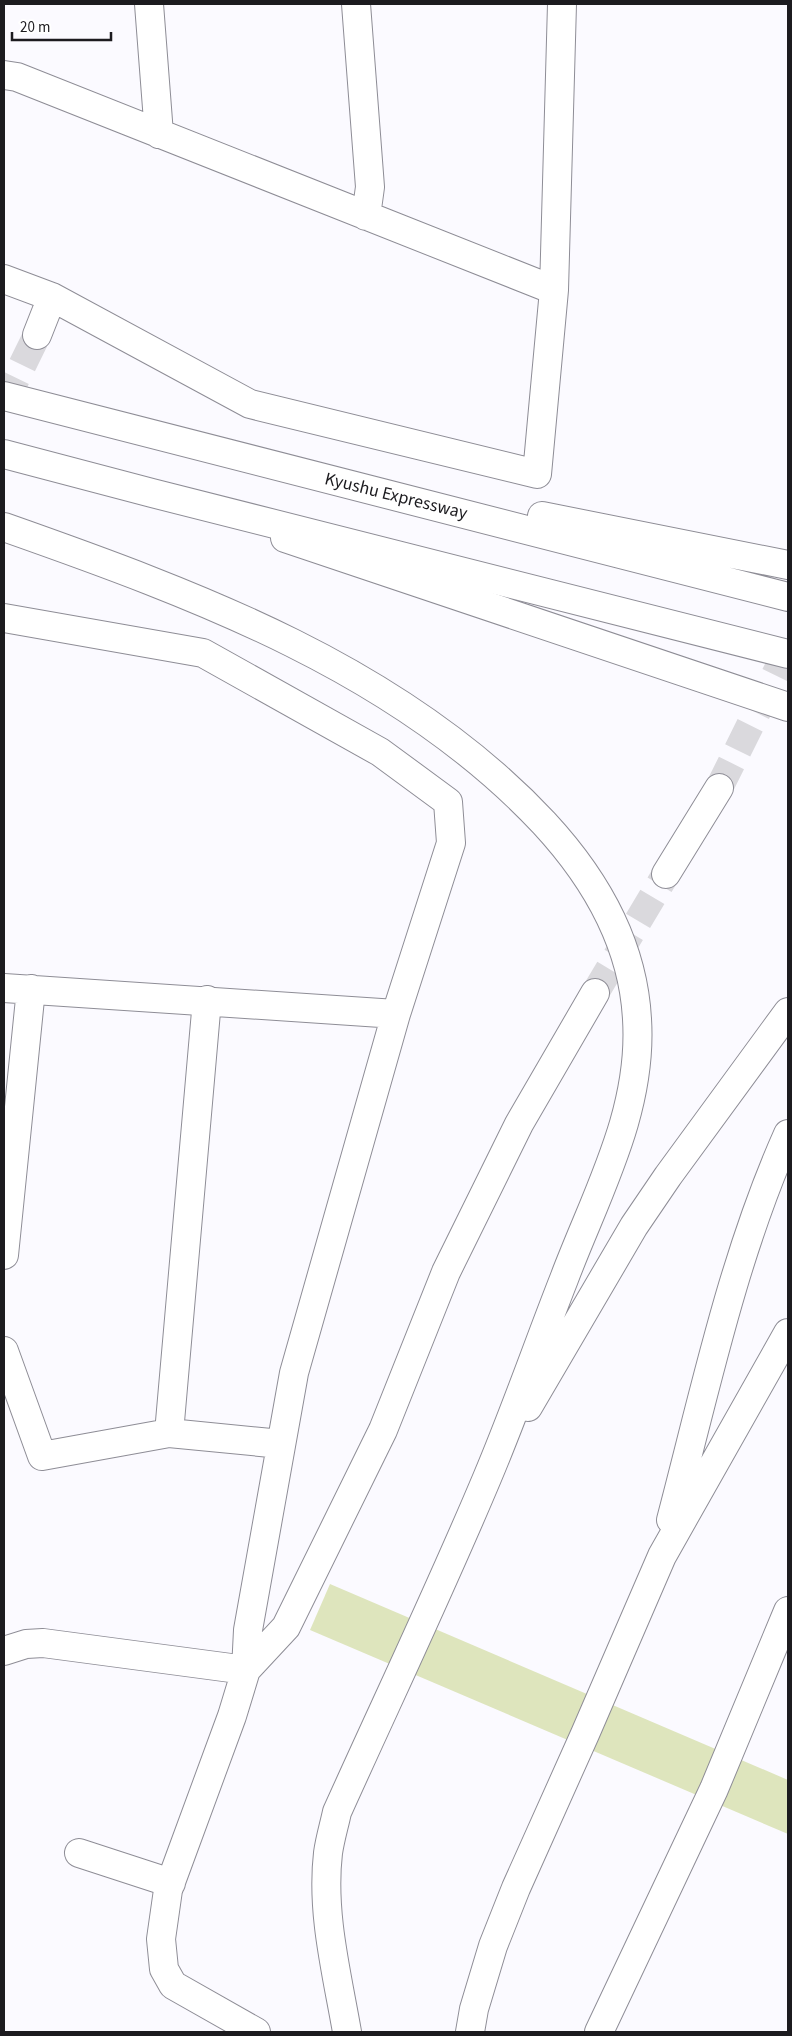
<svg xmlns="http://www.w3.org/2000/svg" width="792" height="2036" font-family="'Source Sans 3',sans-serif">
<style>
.building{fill:#dee5bd}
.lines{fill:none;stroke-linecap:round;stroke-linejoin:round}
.minor-tunnel{stroke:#dad9dd;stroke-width:28;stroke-dasharray:28 14;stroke-linecap:butt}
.minor-casing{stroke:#8e8d96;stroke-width:30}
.highway-casing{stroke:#8e8d96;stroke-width:30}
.minor{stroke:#fff;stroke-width:28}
.highway{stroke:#fff;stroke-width:28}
.labels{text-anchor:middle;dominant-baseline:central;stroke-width:4;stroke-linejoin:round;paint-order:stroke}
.street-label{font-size:18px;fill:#1c1b1f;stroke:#fff}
</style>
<rect width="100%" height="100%" fill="#fbfaff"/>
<!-- building -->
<path class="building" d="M330,1584L788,1780V1834L310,1630Z"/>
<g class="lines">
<!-- minor-tunnel -->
<path class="minor-tunnel" d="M4,403L37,335
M719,788L788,649
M595,993L666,874"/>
<!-- minor casing -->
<g class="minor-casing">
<path id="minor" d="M149,4L159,134
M356,4L370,187L366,216
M4,75L17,77L554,290
M4,279L52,297L250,404L537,474L554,290L562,4
M37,335L52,297
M285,538L788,707
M4,618L203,653L380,752L448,802L451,843L396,1014L294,1373L248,1630L246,1670L43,1643L26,1644L4,1651
M666,874L719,788
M4,988L396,1014
M4,1255L31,989
M4,1351L42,1456L169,1433L281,1444
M169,1433L207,1000
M79,1853L171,1883
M256,2032L173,1985L164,1969L161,1939L168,1890L232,1716L246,1670L286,1627L383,1430L446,1272L519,1124L595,993"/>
</g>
<!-- highway casing -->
<g class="highway-casing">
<path id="highway" d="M4,396L788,597
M4,454L152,493L788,654
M542,516L788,565
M4,527C197,595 401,670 544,823C594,877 633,943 637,1019C643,1112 596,1194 564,1279C538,1345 515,1412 487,1478C440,1590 387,1701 337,1812C334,1826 330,1839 328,1853C321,1913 337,1974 347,2032
M528,1407L634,1226L668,1176L788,1012
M671,1520C705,1391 733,1257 788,1134
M470,2032L474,2009L493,1946L516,1888L585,1734L662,1556L788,1333
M599,2032L714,1789L788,1611"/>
</g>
<!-- minor -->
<use href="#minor" class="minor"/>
<!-- highway -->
<use href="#highway" class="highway"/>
</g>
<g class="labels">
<!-- street labels -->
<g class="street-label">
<text transform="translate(396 496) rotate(14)">Kyushu Expressway</text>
</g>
</g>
<!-- border -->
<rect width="792" height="2036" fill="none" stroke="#1c1b1f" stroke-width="10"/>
<!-- scale -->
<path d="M12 32v8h99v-8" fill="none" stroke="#1c1b1f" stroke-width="2.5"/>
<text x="20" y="32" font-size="15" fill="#1c1b1f" stroke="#ffffff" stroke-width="4" paint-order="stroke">20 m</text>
</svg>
